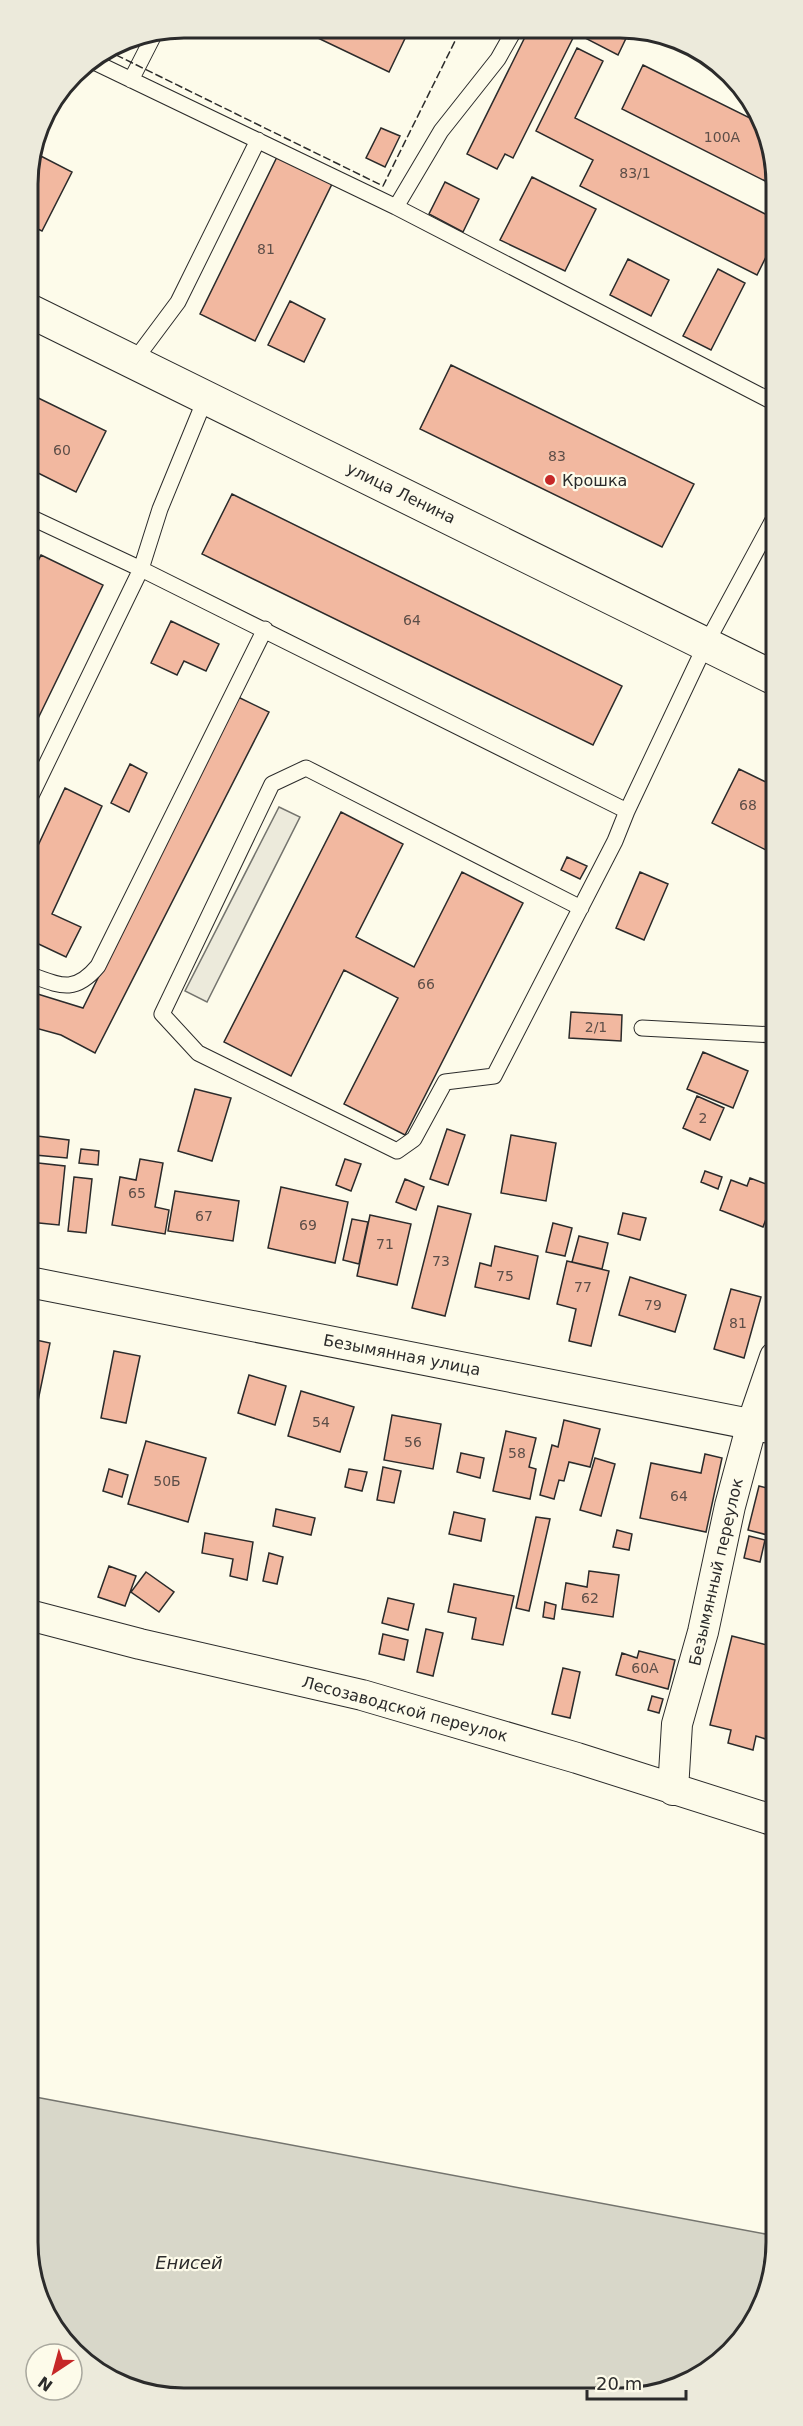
<svg xmlns="http://www.w3.org/2000/svg" width="803" height="2426" font-family="'DejaVu Sans',sans-serif">
<style>
.parking{fill:#eceadb;stroke:#74746e;stroke-width:1.5}
.water{fill:#d8d7c9;stroke:#74746e;stroke-width:1.5}
.building{fill:#f2b8a0;stroke:#2b2b2b;stroke-width:1.5}
.lines{fill:none;stroke-linecap:round;stroke-linejoin:round}
.lane-casing{stroke:#2b2b2b;stroke-width:17}
.street-casing{stroke:#2b2b2b;stroke-width:32}
.secondary-casing{stroke:#2b2b2b;stroke-width:35}
.lane{stroke:#fdfbea;stroke-width:15}
.street{stroke:#fdfbea;stroke-width:30}
.secondary{stroke:#fdfbea;stroke-width:33}
.fence{stroke:#2b2b2b;stroke-width:1.5;stroke-dasharray:8 3;stroke-linecap:butt}
.poi-dot{fill:#c62828;stroke:#fdfbea;stroke-width:2}
.labels{text-anchor:middle;dominant-baseline:central;stroke-width:4.5;stroke-linejoin:round;paint-order:stroke}
.number-label{font-size:14px;fill:#5d4e48}
.poi-label{font-size:16px;fill:#2b2b2b;stroke:#fdfbea;text-anchor:start}
.street-label{font-size:16px;fill:#2b2b2b;stroke:#fdfbea}
.water-label{font-size:18px;font-style:italic;fill:#2b2b2b;stroke:#fdfbea}
.rim{fill:none;stroke:#2b2b2b;stroke-width:3}
</style>
<rect width="100%" height="100%" fill="#fdfbea"/>
<!-- parking -->
<path class="parking" d="M279,807L300,817L207,1002L185,991Z"/>
<!-- water -->
<path class="water" d="M30,2096L776,2236C776,2293 747,2348 698,2378C684,2386 665,2390 650,2396H153L73,2354L30,2273Z"/>
<!-- building -->
<path class="building" d="M192,27H216L212,36Z
M297,28H410L389,72Z
M529,29L577,30L513,158L505,154L497,169L467,154Z
M589,30H630L618,55L585,38Z
M577,48L603,61L575,118L773,218V251L770,249L757,275L580,186L593,160L536,131Z
M643,65L756,121L773,153V185L622,109Z
M381,128L400,136L385,167L366,158Z
M33,152L72,172L42,231L27,224V173Z
M277,157L332,184L255,341L200,314Z
M532,177L596,209L565,271L500,240Z
M445,182L479,199L463,232L429,214Z
M628,259L669,280L651,316L610,295Z
M718,269L745,283L711,350L683,336Z
M290,301L325,319L304,362L268,345Z
M451,365L694,484L662,547L420,429Z
M28,393L106,431L76,492L28,468Z
M232,494L622,686L593,745L202,554Z
M41,555L103,585L28,739V582Z
M171,621L219,644L206,671L184,661L177,675L151,663Z
M238,697L269,712L95,1053L61,1035L28,1026V991L83,1008Z
M130,764L147,773L129,812L111,803Z
M739,769L774,786V854L712,823Z
M65,788L102,806L52,914L81,927L66,957L28,939V867Z
M341,812L403,844L356,937L414,967L462,872L523,903L405,1135L344,1104L398,998L344,970L291,1076L224,1042Z
M567,857L587,866L580,879L561,870Z
M640,872L668,884L644,940L616,928Z
M571,1012L622,1015L621,1041L569,1038Z
M703,1052L748,1071L733,1108L687,1089Z
M195,1089L231,1098L212,1161L178,1151Z
M697,1096L724,1108L710,1140L683,1128Z
M447,1129L465,1135L448,1185L430,1179Z
M511,1135L556,1143L546,1201L501,1193Z
M37,1136L69,1140L67,1158L35,1155Z
M774,1145V1164L768,1162Z
M81,1149L99,1151L98,1165L79,1163Z
M140,1159L163,1163L155,1207L169,1210L165,1234L112,1225L120,1177L136,1180Z
M345,1159L361,1164L351,1191L336,1185Z
M29,1162L65,1166L59,1225L29,1222Z
M705,1171L722,1177L718,1189L701,1182Z
M74,1177L92,1179L86,1233L68,1231Z
M750,1178L774,1187V1198L763,1227L720,1210L731,1180L747,1186Z
M405,1179L424,1187L416,1210L396,1202Z
M281,1187L348,1202L335,1263L268,1248Z
M175,1191L239,1201L233,1241L168,1231Z
M438,1206L471,1214L445,1316L412,1308Z
M623,1213L646,1218L640,1240L618,1234Z
M370,1215L411,1224L397,1285L357,1276Z
M352,1219L368,1222L359,1264L343,1260Z
M553,1223L572,1228L565,1256L546,1252Z
M579,1236L608,1243L602,1269L572,1262Z
M495,1246L538,1256L529,1299L475,1287L480,1263L491,1266Z
M567,1261L609,1271L591,1346L569,1341L576,1309L557,1304Z
M630,1277L686,1295L675,1332L619,1315Z
M731,1289L761,1297L744,1358L714,1349Z
M36,1340L50,1343L29,1444V1377Z
M114,1351L140,1356L126,1423L101,1418Z
M249,1375L286,1386L275,1425L238,1413Z
M301,1391L354,1407L340,1452L288,1436Z
M392,1415L441,1424L433,1469L384,1460Z
M564,1420L600,1429L590,1467L569,1462L564,1481L559,1480L554,1499L540,1495L552,1445L558,1447Z
M506,1431L536,1438L529,1467L536,1469L530,1499L493,1491Z
M146,1441L206,1458L188,1522L128,1504Z
M461,1453L484,1458L480,1478L457,1472Z
M705,1454L722,1458L706,1532L640,1518L651,1463L701,1473Z
M595,1458L615,1464L601,1516L580,1510Z
M383,1467L401,1471L394,1503L377,1500Z
M109,1469L128,1475L122,1497L103,1491Z
M349,1469L367,1472L362,1491L345,1487Z
M759,1486L775,1490V1537L748,1530Z
M276,1509L315,1518L311,1535L273,1526Z
M454,1512L485,1519L481,1541L449,1534Z
M536,1517L550,1519L529,1611L516,1608Z
M617,1530L632,1534L629,1550L613,1547Z
M205,1533L253,1542L247,1580L230,1576L233,1559L202,1553Z
M749,1536L765,1540L760,1562L744,1558Z
M269,1553L283,1557L277,1584L263,1581Z
M109,1566L136,1576L125,1606L98,1597Z
M589,1571L619,1575L613,1617L562,1609L566,1583L587,1587Z
M146,1572L174,1592L159,1612L131,1592Z
M454,1584L514,1596L503,1645L472,1639L476,1618L448,1612Z
M388,1598L414,1604L408,1630L382,1623Z
M545,1602L556,1605L554,1619L543,1617Z
M426,1629L443,1633L433,1676L417,1672Z
M383,1634L408,1640L404,1660L379,1654Z
M732,1636L775,1647V1742L756,1736L753,1750L728,1743L731,1730L710,1725Z
M639,1651L675,1660L668,1689L616,1675L622,1653L637,1658Z
M563,1668L580,1672L570,1718L552,1714Z
M652,1696L663,1699L659,1713L648,1710Z"/>
<g class="lines">
<!-- lane casing -->
<g class="lane-casing">
<path id="lane" d="M90,60L396,207L773,402
M131,80L155,33
M396,207L441,131L498,59L515,29
M134,361L178,302L258,140
M206,397L160,509L141,569L627,811
M28,516L141,569L28,802
M581,908L306,768L272,784L162,1014L198,1053L397,1151L414,1139L445,1082L494,1076L615,841L627,811L706,644L774,518
M28,974C59,985 74,995 98,966L265,629
M642,1028L774,1035"/>
</g>
<!-- street casing -->
<g class="street-casing">
<path id="street" d="M29,1282L775,1429
M29,1615L140,1644L362,1695L577,1758L775,1821
M673,1790L677,1724L703,1632L730,1506L752,1424L775,1357"/>
</g>
<!-- secondary casing -->
<g class="secondary-casing">
<path id="secondary" d="M28,310L774,678"/>
</g>
<!-- lane -->
<use href="#lane" class="lane"/>
<!-- street -->
<use href="#street" class="street"/>
<!-- secondary -->
<use href="#secondary" class="secondary"/>
<!-- fence -->
<path class="fence" d="M106,50L383,186L461,29"/>
</g>
<!-- markers -->
<circle class="poi-dot" cx="550" cy="480" r="6"/>
<g class="labels">
<!-- number labels -->
<g class="number-label">
<text x="722" y="137">100А</text>
<text x="635" y="173">83/1</text>
<text x="266" y="249">81</text>
<text x="62" y="450">60</text>
<text x="557" y="456">83</text>
<text x="412" y="620">64</text>
<text x="748" y="805">68</text>
<text x="426" y="984">66</text>
<text x="596" y="1027">2/1</text>
<text x="703" y="1118">2</text>
<text x="137" y="1193">65</text>
<text x="204" y="1216">67</text>
<text x="308" y="1225">69</text>
<text x="385" y="1244">71</text>
<text x="441" y="1261">73</text>
<text x="505" y="1276">75</text>
<text x="583" y="1287">77</text>
<text x="653" y="1305">79</text>
<text x="738" y="1323">81</text>
<text x="321" y="1422">54</text>
<text x="413" y="1442">56</text>
<text x="517" y="1453">58</text>
<text x="167" y="1481">50Б</text>
<text x="679" y="1496">64</text>
<text x="590" y="1598">62</text>
<text x="645" y="1668">60А</text>
</g>
<!-- poi labels -->
<g class="poi-label">
<text x="562" y="480">Крошка</text>
</g>
<!-- street labels -->
<g class="street-label">
<text transform="translate(401 493) rotate(26)">улица Ленина</text>
<text transform="translate(402 1355) rotate(11)">Безымянная улица</text>
<text transform="translate(716 1572) rotate(-77)">Безымянный переулок</text>
<text transform="translate(405 1709) rotate(15)">Лесозаводской переулок</text>
</g>
<!-- water labels -->
<g class="water-label">
<text x="189" y="2262">Енисей</text>
</g>
</g>
<!-- crop -->
<path d="M0 0H803V2426H0ZM184 38H620A146 146 0 0 1 766 184V2242A146 146 0 0 1 620 2388H184A146 146 0 0 1 38 2242V184A146 146 0 0 1 184 38Z" fill="#eceadb" fill-rule="evenodd"/>
<path class="rim" d="M184 38H620A146 146 0 0 1 766 184V2242A146 146 0 0 1 620 2388H184A146 146 0 0 1 38 2242V184A146 146 0 0 1 184 38Z"/>
<!-- north arrow -->
<g transform="translate(54 2372) rotate(216)"><circle r="28" fill="#fdfbea" stroke="#a9a89e" stroke-width="1.5"/>
<path d="M0-4.5L10 22L0 15L-10 22Z" fill="#c62828"/>
<text y="-9" font-size="16" font-weight="bold" text-anchor="middle" fill="#2b2b2b">N</text>
</g>
<!-- scale -->
<path d="M587 2390v9h99v-9" fill="none" stroke="#2b2b2b" stroke-width="3"/>
<text x="596" y="2390" font-size="18" fill="#2b2b2b" stroke="#fdfbea" stroke-width="4.5" paint-order="stroke">20 m</text>
</svg>
